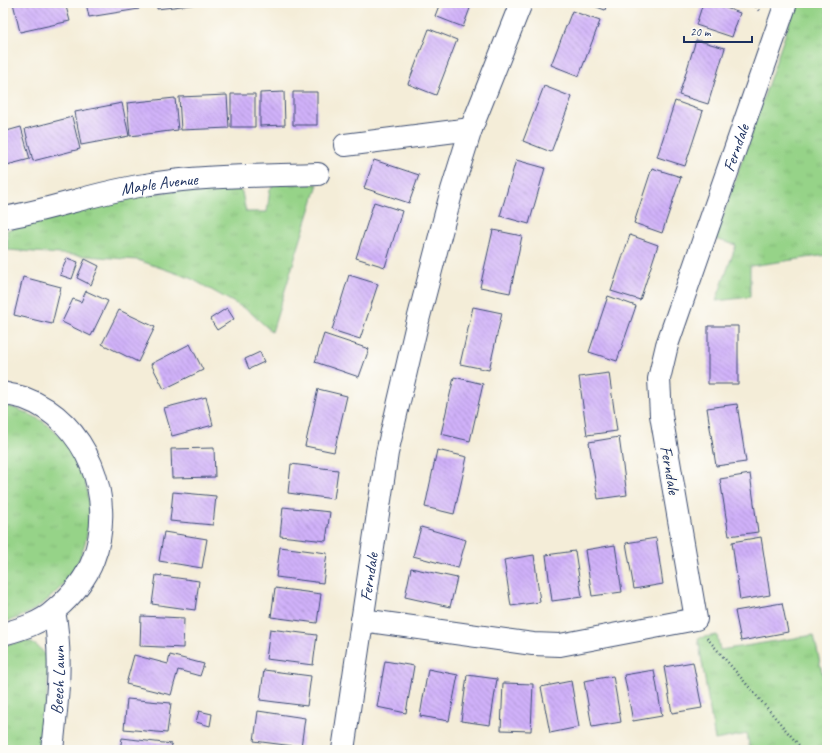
<svg xmlns="http://www.w3.org/2000/svg" width="830" height="753" font-family="Caveat,sans-serif">
<style>
.grass{fill:url(#grass-tufts);stroke:#588173}
.building{fill:url(#building-back-hatch)}
.lines{fill:none;stroke-linecap:round;stroke-linejoin:round}
.minor-casing{stroke:#3c4c70;stroke-width:24}
.path{stroke:#3c4c70;stroke-width:2.5;stroke-dasharray:1 3;stroke-linecap:butt}
.minor{stroke:#fff;stroke-width:22}
.labels{text-anchor:middle;dominant-baseline:central;stroke-width:4;stroke-linejoin:round;paint-order:stroke}
.street-label{font-size:17px;fill:#1b2f5e;stroke:#fdfcf7}
</style>
<defs>
<pattern id="grass-tufts" width="24" height="20" patternUnits="userSpaceOnUse"><rect width="24" height="20" fill="#96d388"/><path d="M3 7l-1-3M5 7V3M7 7l1-3M15 17l-1-3M17 17v-4M19 17l1-3" fill="none" stroke="#81b578"/></pattern>
<pattern id="building-back-hatch" width="6" height="6" patternUnits="userSpaceOnUse"><rect width="6" height="6" fill="#d0b1f9"/><path d="M-1 5l2 2M0 0l6 6M5-1l2 2" fill="none" stroke="#a890cd"/></pattern>
</defs>
<rect width="100%" height="100%" fill="#fdfcf7"/>
<filter id="ink" filterUnits="userSpaceOnUse"><feTurbulence type="fractalNoise" baseFrequency=".025" numOctaves="2"/><feDisplacementMap in="SourceGraphic" scale="8" xChannelSelector="R" yChannelSelector="G"/><feConvolveMatrix kernelMatrix="1 2 1 2 8 2 1 2 1" color-interpolation-filters="sRGB"/></filter>
<filter id="wash" filterUnits="userSpaceOnUse"><feTurbulence type="fractalNoise" baseFrequency=".012" numOctaves="4" result="noise"/><feDisplacementMap in="SourceGraphic" scale="16" xChannelSelector="R" yChannelSelector="G"/><feGaussianBlur stdDeviation="0.9" result="paint"/><feColorMatrix in="noise" values="0 0 0 0 0 0 0 0 0 0 0 0 0 0 0 0 0 1.4 0 .05"/><feComposite in="paint" operator="in"/></filter>
<g filter="url(#wash)">
<rect width="100%" height="100%" fill="#f4edd8"/>
<!-- grass -->
<path class="grass" d="M796,3H827V255L750,266V297L716,301L736,245L715,239Z
M275,184H318L272,332L249,311L190,278L138,260L8,250L7,230L146,194L234,185L242,192L246,212H267L270,189Z
M3,404C16,409 30,413 42,421C97,459 105,541 59,589C44,605 25,618 3,622Z
M717,635L720,650L814,635L827,696V750H750L747,734L715,740L698,638Z
M26,641C37,644 43,650 49,661L43,750H3V645Z"/>
<g id="blocks">
<!-- building -->
<path class="building" d="M13,3H65L70,21L20,32Z
M86,3H138L139,9L89,17Z
M157,3H198V4L157,9Z
M440,3H472L463,27L435,16Z
M586,3H607L605,10Z
M703,3H712L740,13L732,37L696,25Z
M572,11L600,21L579,76L551,65Z
M429,29L457,40L436,95L408,84Z
M696,40L725,48L708,104L679,95Z
M544,86L572,97L551,152L523,141Z
M284,92L285,125L260,126V93Z
M293,92H317V125H293Z
M231,94H255V127H231Z
M227,95L229,128L181,130L179,97Z
M175,98L178,130L130,136L127,103Z
M675,101L703,111L685,166L657,157Z
M122,103L129,136L81,145L75,112Z
M72,117L80,149L33,161L25,129Z
M21,127L30,159L3,166V132Z
M374,160L419,175L409,203L364,188Z
M516,160L545,168L529,224L500,216Z
M652,168L681,177L662,233L634,223Z
M374,202L402,211L385,267L356,258Z
M493,230L522,236L510,293L480,287Z
M630,235L658,245L640,300L611,291Z
M67,258L78,262L72,279L60,275Z
M85,259L99,266L91,285L77,278Z
M349,275L378,284L360,339L332,330Z
M23,277L61,287L52,324L14,315Z
M86,291L108,301L91,336L62,322L73,299L81,302Z
M608,296L636,306L617,361L589,352Z
M473,307L502,313L489,370L460,364Z
M227,308L234,319L217,330L210,319Z
M119,310L155,327L138,362L102,344Z
M708,326H738V384H708Z
M324,334L369,349L359,377L315,362Z
M190,344L203,370L164,389L151,364Z
M260,352L264,362L249,369L245,359Z
M609,373L617,431L587,435L579,377Z
M454,377L483,384L470,441L441,434Z
M318,389L347,396L334,452L305,446Z
M206,397L213,425L172,436L164,408Z
M737,404L746,462L716,466L707,408Z
M619,437L627,495L598,499L589,442Z
M214,448L215,477L172,478L171,449Z
M437,450L467,457L454,514L425,507Z
M291,464L338,470L334,499L288,493Z
M750,474L758,532L729,536L720,479Z
M173,492L216,496L213,525L170,521Z
M283,507L330,512L326,541L280,536Z
M421,527L466,540L458,568L413,556Z
M164,532L207,539L202,568L159,561Z
M761,537L770,595L740,600L732,542Z
M656,538L663,584L634,589L626,543Z
M615,545L622,592L592,596L585,550Z
M280,547L327,553L323,583L276,577Z
M575,551L582,597L552,601L546,555Z
M534,555L540,602L511,606L504,560Z
M411,568L457,578L450,607L405,597Z
M156,575L199,581L195,610L152,604Z
M275,588L321,594L317,623L271,617Z
M782,603L788,632L741,641L735,611Z
M141,616L184,618L183,648L140,646Z
M270,629L317,635L313,665L266,659Z
M134,655L168,664L170,655L204,664L200,676L178,670L171,695L126,684Z
M385,661L414,666L406,713L377,707Z
M693,662L702,708L672,713L664,667Z
M428,669L458,675L449,721L420,716Z
M264,670L311,676L307,706L260,700Z
M654,670L662,716L633,721L624,675Z
M467,675L497,679L490,725L461,721Z
M613,676L621,722L592,727L584,681Z
M571,681L579,727L550,733L541,687Z
M503,683L533,684L531,731L501,730Z
M127,699L171,703L167,733L124,729Z
M199,711L212,714L210,726L196,722Z
M258,711L305,718L301,747L254,741Z
M122,738L172,744L171,750H120Z"/>
</g>
</g>
<g filter="url(#ink)">
<use href="#blocks" fill-opacity="0" stroke="#3c4c70" stroke-width="1"/>
<g class="lines">
<!-- minor casing -->
<g class="minor-casing">
<g id="minor">
<path d="M345,145L471,129"/>
<path id="s1" d="M3,218C51,210 97,192 145,185C202,175 261,176 318,174"/>
<path d="M3,393C10,395 17,396 24,398C87,421 117,499 93,560C86,579 70,597 55,610C41,623 21,629 3,634"/>
<path id="s2" d="M362,620L533,644L560,645L696,619L661,415L659,379L667,345L786,3"/>
<path id="s3" d="M52,750C57,703 63,658 54,611"/>
<path id="s4" d="M343,750L387,453L417,324L452,190L471,129L521,3"/>
</g>
</g>
<!-- path -->
<path class="path" d="M754,3L759,11
M707,638L803,750"/>
<!-- minor -->
<use href="#minor" class="minor"/>
</g>
</g>
<g class="labels">
<!-- street labels -->
<g class="street-label">
<text stroke="none"><textPath href="#s2" startOffset="825">Ferndale</textPath></text>
<text stroke="none"><textPath href="#s1" startOffset="160">Maple Avenue</textPath></text>
<text transform="translate(670 470) rotate(80)">Ferndale</text>
<text stroke="none"><textPath href="#s4" startOffset="175">Ferndale</textPath></text>
<text stroke="none"><textPath href="#s3" startOffset="70">Beech Lawn</textPath></text>
</g>
</g>
<!-- margin -->
<rect width="830" height="753" fill="none" stroke="#fdfcf7" stroke-width="16"/>
<!-- scale -->
<path d="M684 36v6h68v-6" fill="none" stroke="#1b2f5e" stroke-width="2"/>
<text x="690" y="36" font-size="12" fill="#1b2f5e" stroke="#fdfcf7" stroke-width="3" paint-order="stroke">20 m</text>
</svg>
